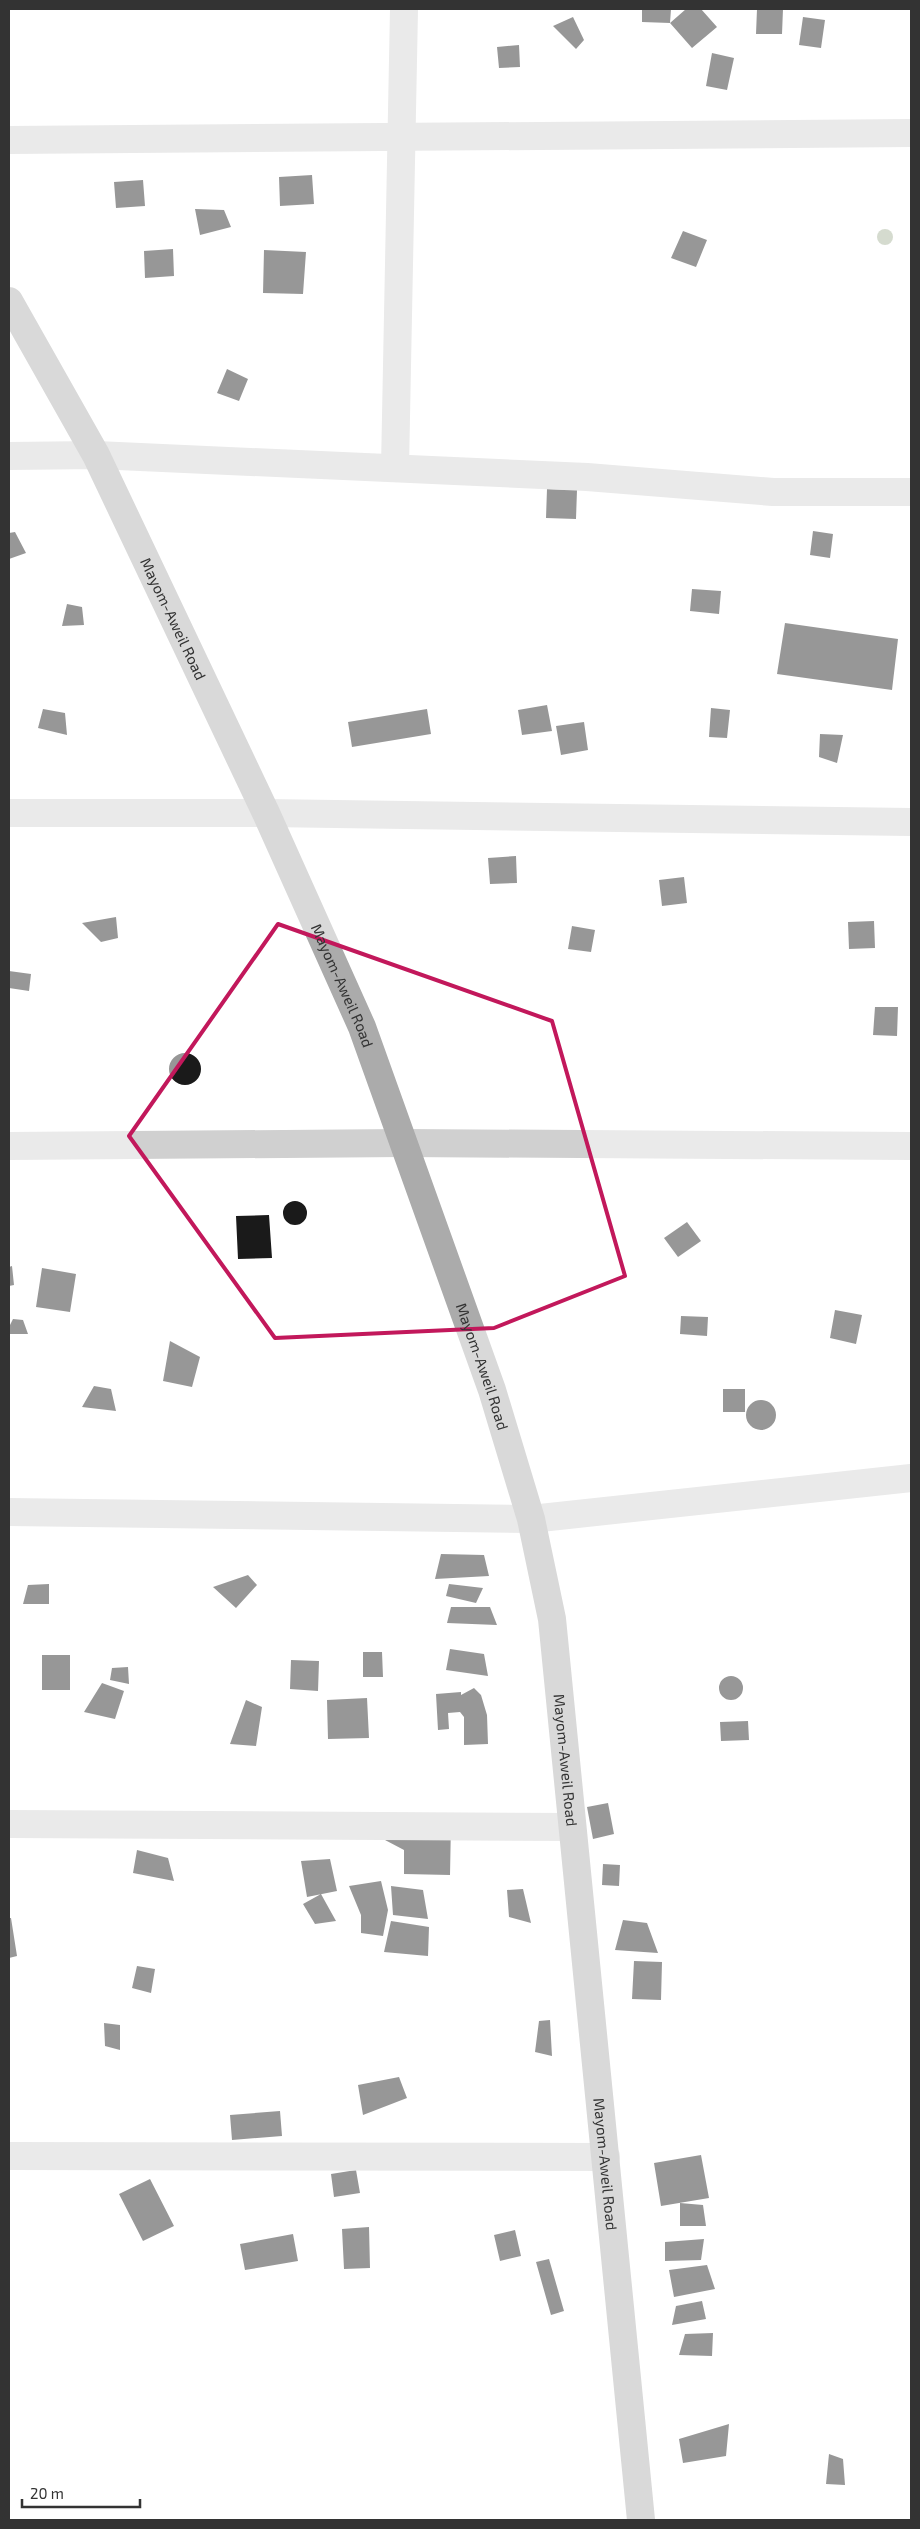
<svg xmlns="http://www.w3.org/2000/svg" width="920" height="2529" font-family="'Exo 2',sans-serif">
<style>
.building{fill:#1a1a1a}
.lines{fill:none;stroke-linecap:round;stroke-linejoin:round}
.minor{stroke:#d0d0d0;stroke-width:28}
.major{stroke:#ababab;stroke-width:28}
.tree{fill:#a2b095}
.marked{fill:none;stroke:#c2185b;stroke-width:4;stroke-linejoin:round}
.labels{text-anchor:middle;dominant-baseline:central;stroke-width:5;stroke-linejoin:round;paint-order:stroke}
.street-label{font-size:15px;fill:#333;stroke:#fff}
</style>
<rect width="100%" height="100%" fill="#fff"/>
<!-- building -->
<path class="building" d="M642,9H671L670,23L642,22Z
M686,9H701L717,27L692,48L670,23Z
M757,9H783L782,34H756Z
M573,17L584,40L576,49L553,26Z
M803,17L825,20L821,48L799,45Z
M519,45L520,67L499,68L497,47Z
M712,53L734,58L727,90L706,86Z
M312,175L314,204L280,206L279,177Z
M143,180L145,206L116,208L114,182Z
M195,209L224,210L231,227L200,235Z
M683,231L707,240L696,267L671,258Z
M173,249L174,276L145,278L144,251Z
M264,250L306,252L303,294L263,293Z
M227,369L248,379L239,401L217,393Z
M547,489L577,490L576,519L546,518Z
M813,531L833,534L830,558L810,555Z
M15,532L26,553L9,559V533Z
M692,589L721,591L719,614L690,611Z
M67,604L82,607L84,625L62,626Z
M785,623L898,639L892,690L777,674Z
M547,705L552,731L522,735L518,710Z
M711,708L730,710L727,738L709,737Z
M43,709L65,713L67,735L38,728Z
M427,709L431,734L352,747L348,722Z
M584,722L588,750L561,755L556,726Z
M820,734L843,735L837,763L819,757Z
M516,856L517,883L490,884L488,858Z
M684,877L687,903L662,906L659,880Z
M116,917L118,938L101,942L82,923Z
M874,921L875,948L849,949L848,922Z
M572,926L595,930L591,952L568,949Z
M9,971L31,974L29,991L9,988Z
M875,1007H898L897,1036L873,1035Z
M169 1069a16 16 0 1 1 32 0a16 16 0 1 1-32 0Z
M283 1213a12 12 0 1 1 24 0a12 12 0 1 1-24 0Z
M269,1215L272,1258L238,1259L236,1216Z
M687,1222L701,1241L678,1257L664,1238Z
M12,1266L14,1285L9,1286V1267Z
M42,1268L76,1274L70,1312L36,1307Z
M835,1310L862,1315L856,1344L830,1338Z
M681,1316L708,1317L707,1336L680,1334Z
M13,1319L23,1320L28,1334H9V1327Z
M170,1341L200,1357L192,1387L163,1381Z
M94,1386L111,1389L116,1411L82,1407Z
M723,1389H745V1412H723Z
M746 1415a15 15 0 1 1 30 0a15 15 0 1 1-30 0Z
M441,1554L484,1555L489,1576L435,1579Z
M248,1575L257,1585L236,1608L213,1587Z
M49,1584V1604H23L28,1585Z
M449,1584L483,1588L476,1603L446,1596Z
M451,1607H490L497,1625L447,1623Z
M450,1649L484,1654L488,1676L446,1670Z
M363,1652H382L383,1677H363Z
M42,1655H70V1690H42Z
M291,1660L319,1661L318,1691L290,1689Z
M128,1667L129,1684L110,1680L112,1668Z
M719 1688a12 12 0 1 1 24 0a12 12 0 1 1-24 0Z
M102,1683L124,1691L115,1719L84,1712Z
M474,1688L481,1695L487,1715L488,1744L464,1745V1717L460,1712L448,1713L449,1729L438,1730L436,1694L461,1692V1695Z
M367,1698L369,1738L328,1739L327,1700Z
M246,1700L262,1707L256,1746L230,1744Z
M748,1721L749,1740L721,1741L720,1722Z
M608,1803L614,1834L593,1839L587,1807Z
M395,1821L451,1823L450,1875L404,1874V1850L385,1840Z
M137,1850L168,1858L174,1881L133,1873Z
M330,1859L337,1891L307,1897L301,1861Z
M603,1864L620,1865L619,1886L602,1885Z
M381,1881L388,1910L383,1936L361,1933V1915L349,1886Z
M391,1886L423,1890L428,1919L393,1915Z
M523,1889L531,1923L509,1917L507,1890Z
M321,1894L336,1921L315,1924L303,1904Z
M9,1918H11L17,1956L9,1958Z
M623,1920L647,1923L658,1953L615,1950Z
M391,1921L429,1927L428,1956L384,1952Z
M634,1961L662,1962L661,2000L632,1999Z
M137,1966L155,1969L151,1993L132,1988Z
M550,2020L552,2056L535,2052L539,2021Z
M104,2023L120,2025V2050L105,2046Z
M399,2077L407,2098L363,2115L358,2085Z
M280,2111L282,2136L232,2140L230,2115Z
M701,2155L709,2198L661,2206L654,2163Z
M356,2170L360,2193L334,2197L331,2174Z
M150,2179L174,2226L143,2241L119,2194Z
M680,2203L703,2205L706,2226H680Z
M369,2227L370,2268L344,2269L342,2229Z
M515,2230L521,2256L500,2261L494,2235Z
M293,2234L298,2261L245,2270L240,2244Z
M704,2239L701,2260L665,2261V2242Z
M549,2259L564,2311L551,2315L536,2262Z
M707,2265L715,2289L674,2297L669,2270Z
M702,2301L706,2319L672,2325L676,2306Z
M713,2333L712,2356L679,2355L685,2334Z
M729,2424L726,2456L683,2463L679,2439Z
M829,2454L843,2459L845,2485L826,2484Z"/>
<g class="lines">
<!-- minor -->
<path class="minor" d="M9,140L911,133
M9,456L96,455L587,477L773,492H911
M395,468L404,9
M9,813H266L911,822
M9,1146L403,1143L911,1146
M9,1512L531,1519L911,1478
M9,1824L572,1827
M9,2156L606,2157"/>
<!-- major -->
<path class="major" id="s1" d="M9,301L96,455L266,813L362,1027L492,1390L531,1519L552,1619L641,2520"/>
</g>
<!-- trees -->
<circle class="tree" cx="885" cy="237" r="8"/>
<!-- marked area -->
<path d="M0 0H920V2529H0ZM278,924L552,1021L625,1276L494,1328L275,1338L129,1136Z" fill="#fff" fill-opacity=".55" fill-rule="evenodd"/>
<path class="marked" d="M278,924L552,1021L625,1276L494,1328L275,1338L129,1136Z"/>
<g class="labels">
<!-- street labels -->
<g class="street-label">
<text stroke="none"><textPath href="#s1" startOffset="358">Mayom-Aweil Road</textPath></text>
<text stroke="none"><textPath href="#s1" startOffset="762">Mayom-Aweil Road</textPath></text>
<text stroke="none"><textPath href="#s1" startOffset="1168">Mayom-Aweil Road</textPath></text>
<text stroke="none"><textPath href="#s1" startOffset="1572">Mayom-Aweil Road</textPath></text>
<text stroke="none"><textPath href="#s1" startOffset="1978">Mayom-Aweil Road</textPath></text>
</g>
</g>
<!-- border -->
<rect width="920" height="2529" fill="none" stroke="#333333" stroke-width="20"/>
<!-- scale -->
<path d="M22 2499v8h118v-8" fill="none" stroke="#333333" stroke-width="2.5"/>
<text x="30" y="2499" font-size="15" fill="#333333" stroke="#ffffff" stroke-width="4" paint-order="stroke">20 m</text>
</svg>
